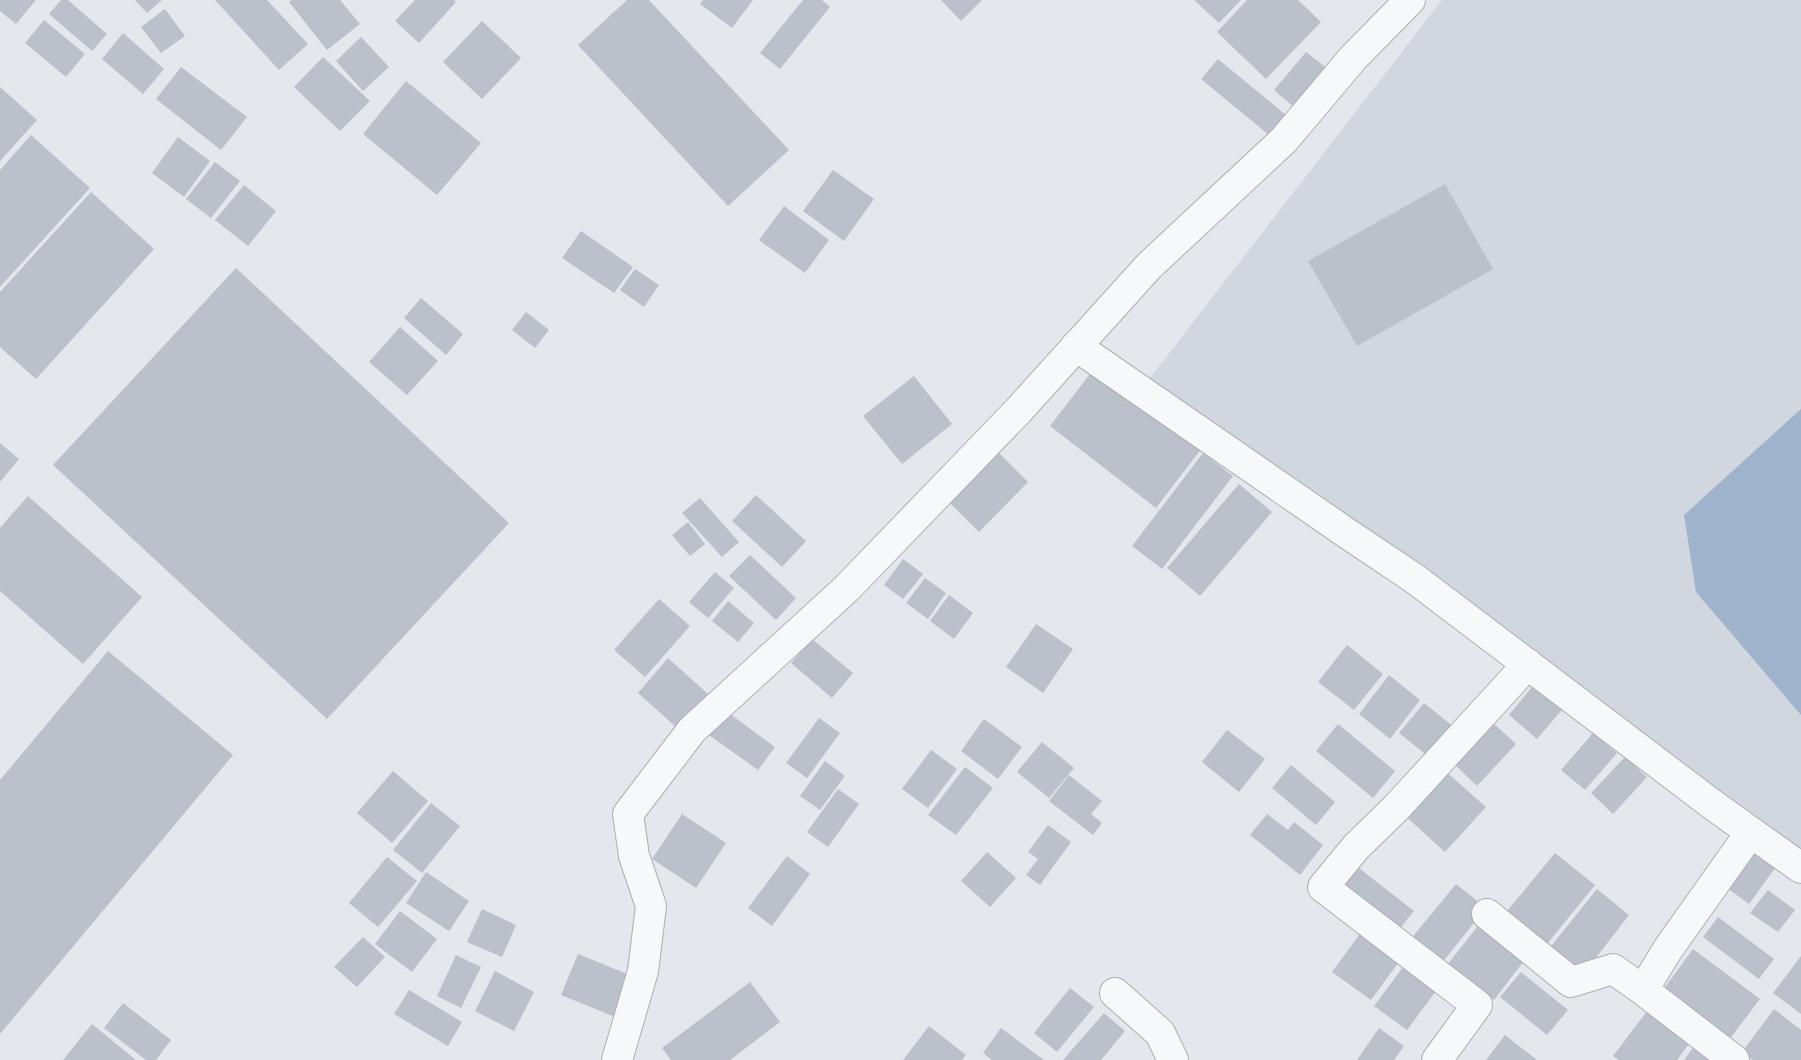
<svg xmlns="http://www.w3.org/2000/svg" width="1801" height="1060" font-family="'Alegreya Sans',sans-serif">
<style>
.built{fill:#d2d6de}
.water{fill:#9fb4cc}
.building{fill:#bbc0ca}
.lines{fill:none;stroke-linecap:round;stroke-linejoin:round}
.street-casing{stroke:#a9aeb7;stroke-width:32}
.street{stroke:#f7f8fa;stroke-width:30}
</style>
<rect width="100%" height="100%" fill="#e4e7ec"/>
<!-- built -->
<path class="built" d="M1442,0H1801V850L1150,378Z"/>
<!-- water -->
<path class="water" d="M1801,409V715L1696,592L1684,515Z"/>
<!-- building -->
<path class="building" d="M0,0H36L16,24L0,11Z
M61,0H68L107,34L92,51L49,14Z
M135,0H162L147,13Z
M215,0H267L308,44L279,70Z
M292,0H340L360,24L327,50L289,2Z
M415,0H454L456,2L419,43L395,21Z
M627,0H649L789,150L728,206L578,45Z
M703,0H753L732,28L700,4Z
M803,0H822L830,7L780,69L760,53Z
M941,0H982L961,21Z
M1194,0H1241L1219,23Z
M1247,0H1298L1321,22L1266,79L1217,32Z
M165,9L185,36L161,53L141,27Z
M44,20L85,54L66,77L25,43Z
M482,21L521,58L482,99L443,62Z
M123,33L164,69L143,94L102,59Z
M361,37L389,67L363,91L336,61Z
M1306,52L1328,69L1295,108L1274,90Z
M323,57L370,101L340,131L294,87Z
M1218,59L1286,115L1269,135L1201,79Z
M181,67L247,117L221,150L156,99Z
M406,81L481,143L437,195L363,134Z
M0,87L37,120L0,161Z
M31,135L90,188L0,287V170Z
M178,137L210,161L184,197L152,173Z
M215,162L240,181L211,218L186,199Z
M833,170L874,199L844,241L803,211Z
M1445,184L1493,269L1357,346L1308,261Z
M244,185L276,211L248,246L215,220Z
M91,192L154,249L36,379L0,347V292Z
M784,206L829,240L805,273L759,240Z
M581,231L633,267L614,293L562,258Z
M236,268L509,523L327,719L53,465Z
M635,269L659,285L644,307L620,290Z
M421,298L463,334L446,355L404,318Z
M526,312L549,330L535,348L512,330Z
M400,327L438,361L407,395L369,362Z
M1096,366L1202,448L1156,508L1050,426Z
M914,376L952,424L902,464L863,416Z
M0,443L19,459L0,482Z
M999,453L1028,482L979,532L950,503Z
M1203,453L1233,476L1162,569L1132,546Z
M1239,484L1272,512L1200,596L1167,568Z
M756,495L806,541L782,567L732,521Z
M28,496L142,597L83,664L0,591V528Z
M700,498L739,542L722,557L682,513Z
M688,522L705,544L690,556L672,535Z
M750,555L796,598L776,620L729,576Z
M903,559L923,574L903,599L884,585Z
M715,572L734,588L708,618L689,602Z
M925,578L946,593L928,619L906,603Z
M949,595L973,613L954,639L930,621Z
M659,599L690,626L645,677L614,650Z
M728,601L754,623L738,642L712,621Z
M1036,624L1073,649L1043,693L1006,667Z
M812,639L853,673L832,698L791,663Z
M1347,645L1383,674L1354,710L1318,682Z
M108,651L233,755L0,1034V780Z
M668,658L708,694L677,728L638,693Z
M1389,675L1420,700L1390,739L1359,714Z
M1537,681L1566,705L1537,739L1509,715Z
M1424,703L1459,731L1434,761L1399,733Z
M726,711L775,747L758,770L709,735Z
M819,718L840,733L807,778L786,763Z
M984,719L1022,747L998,779L961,751Z
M1493,723L1516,744L1477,786L1454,764Z
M1338,724L1395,771L1373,798L1316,751Z
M1227,730L1265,759L1239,792L1202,762Z
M1593,733L1617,753L1585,790L1561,770Z
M1042,742L1074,768L1049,798L1017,772Z
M931,750L957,769L928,808L902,789Z
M1625,757L1647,777L1613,814L1591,793Z
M825,761L845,776L820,810L800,796Z
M1291,765L1335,802L1316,825L1272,788Z
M965,767L993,788L956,835L928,815Z
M1444,770L1486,807L1445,852L1404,815Z
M393,771L428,801L392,843L357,813Z
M1069,775L1102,801L1091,814L1102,823L1093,835L1049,801Z
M838,789L859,804L828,847L807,832Z
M431,803L460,826L422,873L393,850Z
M682,814L726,843L696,888L652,859Z
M1267,814L1288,830L1294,822L1323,845L1300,875L1250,835Z
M1048,825L1071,842L1040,885L1026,875L1038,859L1028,852Z
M1757,848L1778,864L1749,904L1727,888Z
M987,852L1016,878L990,907L961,881Z
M1555,853L1595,885L1543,949L1503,916Z
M787,856L810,874L772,926L748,908Z
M387,857L417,881L378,927L349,903Z
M1355,865L1414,911L1397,932L1339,886Z
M426,872L469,901L449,931L406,903Z
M1456,884L1486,908L1441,964L1410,940Z
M1597,889L1629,915L1581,977L1548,950Z
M1768,890L1795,910L1778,932L1750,913Z
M482,909L516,925L502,957L467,942Z
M400,911L437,939L412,972L375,944Z
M1718,917L1774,959L1759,979L1703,937Z
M1484,918L1530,953L1494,1000L1448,964Z
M1365,927L1404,955L1371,1000L1332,972Z
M363,937L385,957L357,987L334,967Z
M1693,949L1760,999L1729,1040L1663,990Z
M578,954L632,976L615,1017L561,995Z
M456,955L481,967L461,1008L437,996Z
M1801,956V1014L1773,993Z
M1409,959L1442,983L1407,1030L1374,1006Z
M495,971L534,992L514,1031L475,1011Z
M1521,972L1568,1010L1547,1035L1500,997Z
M750,982L780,1022L730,1060H671L662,1048Z
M1070,988L1094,1007L1057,1052L1034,1033Z
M409,990L462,1022L448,1046L394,1014Z
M123,1003L171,1040L156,1060H146L104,1028Z
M1651,1006L1694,1037L1677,1060H1619L1613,1056Z
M1774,1009L1801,1030V1060H1753L1742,1052Z
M1104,1013L1125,1031L1101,1060H1063Z
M92,1024L136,1060H63Z
M929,1026L966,1055L962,1060H903Z
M1001,1028L1044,1060H992L983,1053Z
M1379,1028L1404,1046L1394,1060H1357Z
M1505,1035L1537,1060H1486Z
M1698,1041L1723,1060H1684Z"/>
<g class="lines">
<!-- street casing -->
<g class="street-casing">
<path id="street" d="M1076,346L1345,532L1415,579L1713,805L1801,868
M1487,914L1571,982L1613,969L1643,990L1734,1060
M1643,990L1668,949L1751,832
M1115,993L1160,1033L1173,1060
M617,1060L643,971L651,906L634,856L628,814L692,730L846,589L1018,411L1149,266L1284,140L1353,58L1410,0
M1437,1060L1477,1005L1323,887L1356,847L1397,807L1528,664"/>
</g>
<!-- street -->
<use href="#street" class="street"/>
</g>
</svg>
